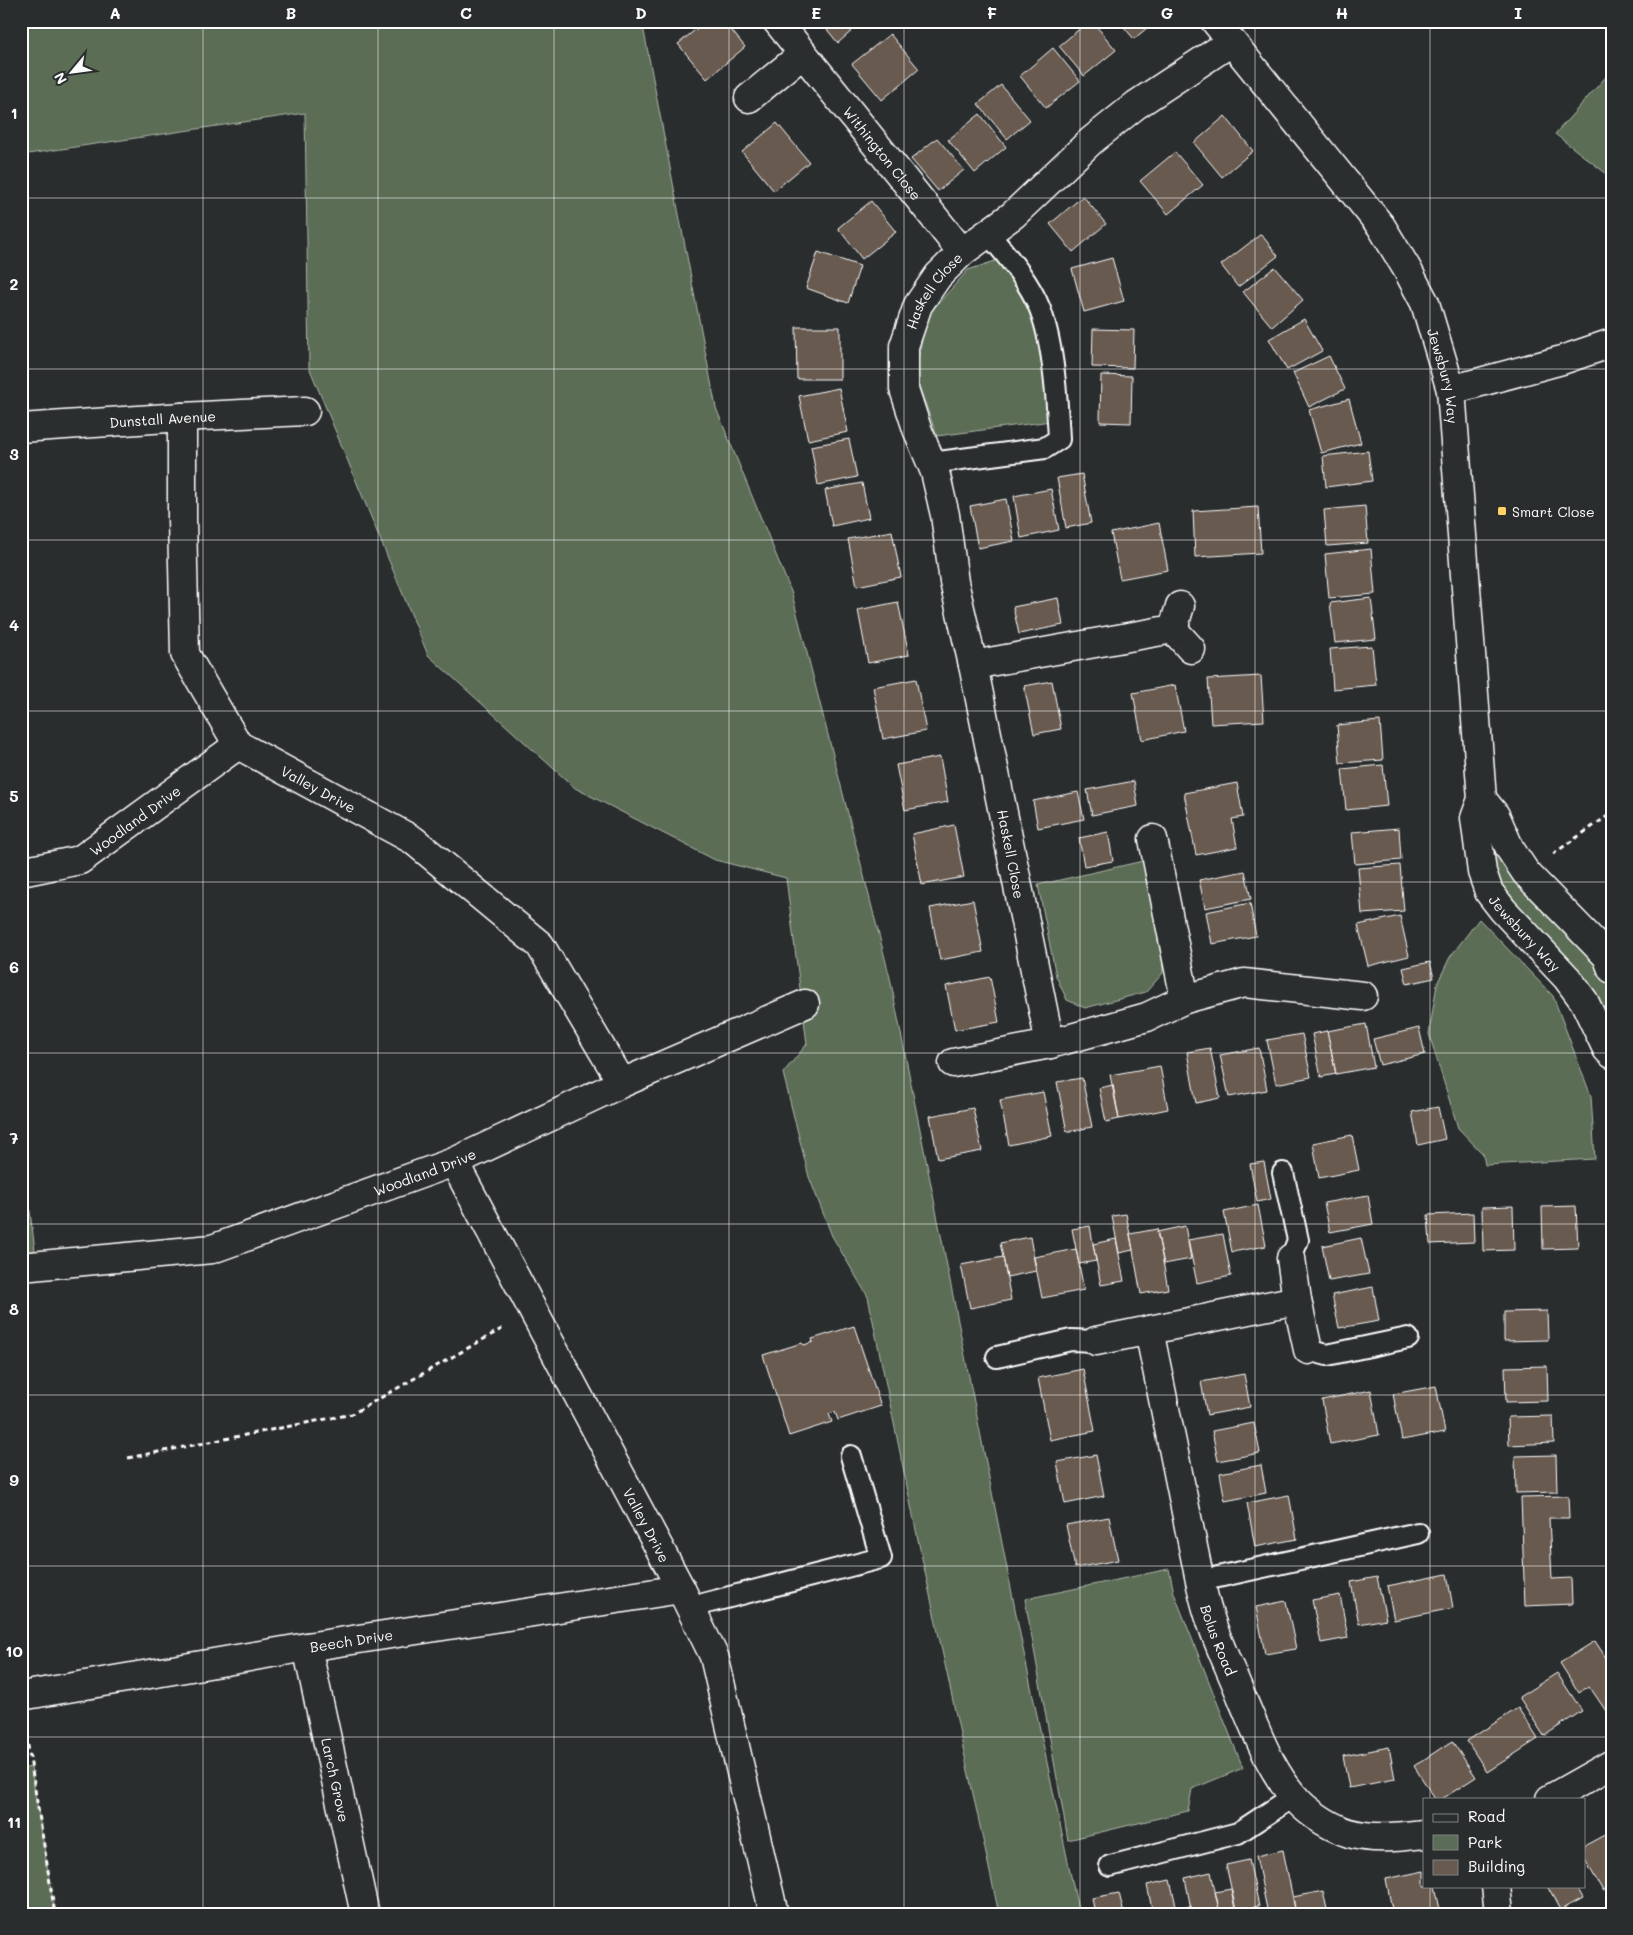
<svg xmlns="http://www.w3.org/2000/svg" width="1633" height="1935" font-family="Mali,sans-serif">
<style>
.green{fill:#5b6d56;stroke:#adb6aa}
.building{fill:#695a50;stroke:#fff}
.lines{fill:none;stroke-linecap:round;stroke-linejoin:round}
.lane-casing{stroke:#fff;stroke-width:24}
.street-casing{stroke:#fff;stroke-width:31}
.path{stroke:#fff;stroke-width:3;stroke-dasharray:5 4;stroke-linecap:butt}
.lane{stroke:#2a2d2e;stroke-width:20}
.street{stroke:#2a2d2e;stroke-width:28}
.grid{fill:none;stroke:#fff;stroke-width:1;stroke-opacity:0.55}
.poi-dot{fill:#ffd166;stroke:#2a2d2e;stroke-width:2}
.labels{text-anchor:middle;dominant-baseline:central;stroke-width:4.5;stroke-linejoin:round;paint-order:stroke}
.street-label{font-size:14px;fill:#fff;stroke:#2a2d2e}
.poi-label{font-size:14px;fill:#fff;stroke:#2a2d2e;text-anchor:start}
.neatline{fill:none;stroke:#fff;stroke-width:2}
.grid-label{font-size:16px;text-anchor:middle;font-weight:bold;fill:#fff}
</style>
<rect width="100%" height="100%" fill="#2a2d2e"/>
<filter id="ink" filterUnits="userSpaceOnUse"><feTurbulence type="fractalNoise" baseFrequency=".02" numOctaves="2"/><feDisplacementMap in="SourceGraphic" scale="10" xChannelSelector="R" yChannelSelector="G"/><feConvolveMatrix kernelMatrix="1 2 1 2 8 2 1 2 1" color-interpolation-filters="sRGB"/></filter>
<g filter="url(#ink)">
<!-- green -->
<path class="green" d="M21,21H642L716,408L792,594L890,978L1022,1644L1079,1914H999L917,1535L868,1297L832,1236L809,1177L783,1073L807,1044L786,878L715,860L575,788L428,655L309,367L305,113L21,155Z
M1612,70V178L1555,134Z
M998,260L1034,305L1051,421L937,436L915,375L927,316L968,270Z
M1482,799L1612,969V1054L1503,910Z
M1143,861L1161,939L1163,973L1146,992L1085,1008L1067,1000L1056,976L1038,885Z
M1479,919L1553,996L1591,1096L1595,1159L1485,1165L1483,1154L1458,1128L1429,1034L1437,984L1450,957Z
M21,1143L37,1265L21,1267Z
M1169,1569L1174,1593L1243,1768L1192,1789L1188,1811L1068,1840L1025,1599Z
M31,1767L55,1914H21V1769Z"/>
<!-- building -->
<path class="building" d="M706,21H724L745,47L707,79L678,44Z
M820,21H863L838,43Z
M1089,21H1092L1116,50L1084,76L1059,46Z
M1119,21H1155L1134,39Z
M890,34L919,69L882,100L852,64Z
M1053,48L1080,81L1046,108L1020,76Z
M1001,85L1030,120L1007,139L978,104Z
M980,114L1006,147L975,173L948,140Z
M1225,116L1253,151L1222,177L1194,143Z
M777,123L809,162L774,191L742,152Z
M937,138L964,170L938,191L911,159Z
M1175,152L1203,185L1168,214L1140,181Z
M1083,196L1106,224L1073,252L1050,224Z
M871,201L896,232L862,259L838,228Z
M1261,234L1278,256L1238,287L1221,265Z
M818,252L860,266L848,303L806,288Z
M1112,258L1124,301L1084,312L1072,269Z
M1275,267L1303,300L1272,327L1243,292Z
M1304,319L1322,351L1287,370L1269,339Z
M796,327H840V379H797Z
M1093,329L1134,330L1133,368L1092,367Z
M1329,356L1345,389L1309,407L1293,373Z
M1101,375L1132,376L1131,423L1100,422Z
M839,388L848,432L808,440L799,396Z
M1349,399L1361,443L1321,453L1309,410Z
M849,439L857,477L818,485L811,446Z
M1368,451L1372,481L1326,487L1323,456Z
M1082,474L1091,523L1066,528L1057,478Z
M862,483L869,518L832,526L825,490Z
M1051,489L1059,530L1021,538L1014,496Z
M1006,499L1014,541L978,548L970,506Z
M1365,506L1368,543L1327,546L1324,510Z
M1258,507L1261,553L1195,557L1193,511Z
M1159,523L1168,570L1120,579L1111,533Z
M892,531L901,577L857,586L848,539Z
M1371,549L1375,594L1329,598L1325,554Z
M1058,598L1063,625L1019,634L1013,607Z
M1371,598L1376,639L1335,643L1330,603Z
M898,602L909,655L868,663L858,610Z
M1372,646L1376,685L1333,689L1330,649Z
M1261,676L1264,721L1211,724L1208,679Z
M916,679L926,731L883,739L873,687Z
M1052,681L1061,729L1034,734L1024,686Z
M1175,685L1184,731L1142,740L1133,693Z
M1380,721L1383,760L1340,763L1337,725Z
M940,757L948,802L905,810L896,765Z
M1383,765L1387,806L1346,810L1342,769Z
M1134,781L1138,806L1092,815L1087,790Z
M1237,783L1243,817L1232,819L1237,847L1196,855L1184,793Z
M1078,792L1084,819L1038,828L1033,801Z
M954,825L964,877L922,885L912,834Z
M1399,828L1401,860L1355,864L1352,832Z
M1108,832L1113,861L1084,866L1079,838Z
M1400,865L1404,911L1362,914L1358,868Z
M1245,871L1251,899L1205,908L1199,880Z
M973,900L983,952L940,960L930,908Z
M1250,903L1256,936L1212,944L1206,912Z
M1400,916L1409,956L1368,966L1358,925Z
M1430,962L1434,978L1407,984L1403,968Z
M990,977L999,1022L955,1030L946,986Z
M1366,1024L1374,1067L1336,1074L1327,1031Z
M1419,1028L1425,1054L1380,1065L1373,1039Z
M1327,1031L1336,1074L1321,1077L1312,1034Z
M1302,1034L1311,1077L1276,1084L1267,1040Z
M1210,1048L1220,1098L1196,1103L1187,1052Z
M1259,1048L1267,1090L1229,1097L1220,1055Z
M1160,1066L1168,1109L1119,1119L1110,1075Z
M1082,1078L1092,1127L1067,1132L1057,1082Z
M1113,1085L1119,1119L1106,1122L1099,1088Z
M1043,1092L1052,1136L1009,1145L1000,1100Z
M1438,1107L1445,1139L1418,1145L1412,1112Z
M973,1108L982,1151L938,1159L930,1116Z
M1352,1135L1359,1170L1319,1178L1313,1143Z
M1264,1162L1271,1199L1257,1202L1250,1164Z
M1368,1195L1373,1224L1330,1232L1324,1203Z
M1258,1205L1266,1246L1232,1252L1224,1212Z
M1513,1206L1514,1250L1483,1251L1482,1207Z
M1576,1206L1578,1248L1543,1249L1542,1207Z
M1473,1213L1474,1242L1430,1244L1428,1215Z
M1126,1214L1133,1250L1119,1253L1112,1216Z
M1090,1226L1096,1261L1079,1264L1072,1229Z
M1185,1226L1191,1259L1164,1264L1157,1232Z
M1157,1229L1168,1289L1141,1294L1130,1234Z
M1223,1234L1231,1276L1197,1283L1188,1240Z
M1030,1237L1036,1271L1007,1277L1000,1243Z
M1361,1238L1369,1274L1329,1281L1322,1246Z
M1116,1239L1124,1281L1101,1285L1093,1244Z
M1076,1249L1084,1290L1042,1298L1034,1257Z
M1003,1257L1011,1300L970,1308L961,1265Z
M1373,1287L1379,1321L1339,1328L1332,1295Z
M1547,1311L1548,1340L1504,1341V1312Z
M854,1326L881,1406L838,1420L835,1412L829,1414L832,1422L789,1436L763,1355L802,1343L804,1345L813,1342L812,1339Z
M1547,1366L1548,1401L1506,1402L1505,1367Z
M1083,1369L1095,1431L1050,1440L1038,1378Z
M1244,1374L1250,1407L1207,1415L1201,1382Z
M1436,1386L1445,1432L1402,1440L1393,1394Z
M1371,1390L1379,1435L1330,1444L1322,1400Z
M1553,1416L1554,1443L1509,1445L1508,1417Z
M1254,1423L1260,1453L1218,1461L1212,1431Z
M1096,1455L1104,1496L1065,1504L1057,1462Z
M1556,1455L1557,1492L1516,1493L1515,1456Z
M1261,1465L1266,1493L1225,1501L1220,1473Z
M1289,1495L1297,1539L1255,1547L1247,1503Z
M1568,1496L1569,1518H1549L1552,1579L1571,1578L1572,1604L1525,1606L1521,1497Z
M1109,1517L1118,1560L1075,1568L1066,1525Z
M1447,1574L1453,1608L1394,1620L1387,1586Z
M1377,1577L1386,1619L1359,1624L1351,1582Z
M1340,1595L1348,1638L1321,1643L1312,1600Z
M1286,1601L1296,1649L1265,1654L1256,1607Z
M1595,1641L1612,1667V1708L1606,1711L1589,1686L1579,1693L1560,1663Z
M1557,1673L1582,1711L1544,1736L1519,1697Z
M1518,1708L1538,1739L1487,1772L1467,1741Z
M1452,1741L1476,1777L1442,1799H1435L1414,1766Z
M1389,1747L1395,1779L1349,1788L1343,1756Z
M1612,1831V1886L1603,1891L1584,1858V1846Z
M1283,1850L1296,1914H1268L1256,1856Z
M1249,1860L1259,1906L1236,1910L1226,1865Z
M1424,1871V1886H1435L1441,1914H1393L1386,1879Z
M1211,1872L1220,1914H1192L1185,1878Z
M1170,1880L1178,1914H1153L1147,1885Z
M1547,1886H1575L1582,1898L1560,1910Z
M1231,1889L1236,1914H1220L1215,1892Z
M1323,1891L1328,1914H1296L1293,1897Z
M1119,1893L1124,1914H1095L1092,1898Z
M1191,1906L1192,1914H1178L1177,1909Z"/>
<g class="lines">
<!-- lane casing -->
<g class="lane-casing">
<path id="lane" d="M931,463L1045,448L1059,439C1057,400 1054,346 1040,309C1029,281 1007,256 988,233
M1283,1173L1298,1240L1291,1258
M1308,1350L1327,1355L1408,1338
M997,1357L1071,1340L1096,1341
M1200,1581L1418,1533
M691,1607L881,1558L851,1456
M1110,1866L1238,1833L1294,1796"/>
</g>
<!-- street casing -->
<g class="street-casing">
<g id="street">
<path id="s1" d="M777,21L962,252"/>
<path id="s2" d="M1215,21L1381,226L1407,269L1425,303L1451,390L1482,799L1475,818L1482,872L1489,892L1503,910L1567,978L1584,1001L1607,1049L1612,1054"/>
<path d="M749,98L803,54"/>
<path d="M1451,390L1562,360L1612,343"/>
<path id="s3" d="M182,417V518L185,654L238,745L413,840L540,945L622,1083"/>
<path id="s4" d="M21,428L182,417L305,411"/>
<path d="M1180,606L1173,629L1191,649"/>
<path d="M973,665L1173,629"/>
<path d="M1482,799L1495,815L1510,849L1526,873L1607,956L1612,969"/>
<path d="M1153,839L1185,999"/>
<path id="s5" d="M21,872L80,860L238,745"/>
<path id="s6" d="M1050,1044L973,665L954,582L945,515L935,472L917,429L904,389V346L918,305L938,276L962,252L1013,215L1091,141L1136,105L1231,42"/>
<path d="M953,1063L1050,1044L1147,1017L1185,999L1244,983L1363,996"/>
<path id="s7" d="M454,1162L681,1589L714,1656L774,1914"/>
<path d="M1291,1258L1297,1300L1308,1350"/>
<path id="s8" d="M21,1267L212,1249L454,1162L622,1083L805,1004"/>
<path id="s9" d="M1149,1330L1200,1581C1203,1594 1206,1608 1211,1621C1219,1647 1232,1672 1242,1698C1258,1735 1273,1778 1303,1806C1315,1817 1333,1828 1349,1833C1374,1840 1399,1837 1424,1834"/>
<path d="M1096,1341L1297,1300"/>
<path id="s10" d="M307,1647L365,1914"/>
<path id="s11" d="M21,1696L307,1647L681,1589"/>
<path d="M1550,1799L1612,1764"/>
<path d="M1496,1886L1499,1914"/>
</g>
</g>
<!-- path -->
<path class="path" d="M1553,854L1612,813
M128,1458L352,1414L505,1327
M25,1727L55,1914"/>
<!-- lane -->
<use href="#lane" class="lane"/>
<!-- street -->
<use href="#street" class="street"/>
</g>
</g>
<!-- grid -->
<path class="grid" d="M203,21V1914M378,21V1914M554,21V1914M729,21V1914M904,21V1914M1080,21V1914M1255,21V1914M1430,21V1799M21,198H1612M21,369H1612M21,540H1612M21,711H1612M21,882H1612M21,1053H1612M21,1224H1612M21,1395H1612M21,1566H1612M21,1737H1612M1430,1886V1914"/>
<!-- markers -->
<rect class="poi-dot" x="1497" y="506" width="10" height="10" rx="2.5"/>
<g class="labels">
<!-- street labels -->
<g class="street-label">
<text stroke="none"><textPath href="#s1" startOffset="169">Withington Close</textPath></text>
<text stroke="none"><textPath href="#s6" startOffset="779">Haskell Close</textPath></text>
<text stroke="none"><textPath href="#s2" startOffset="428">Jewsbury Way</textPath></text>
<text stroke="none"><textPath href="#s4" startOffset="142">Dunstall Avenue</textPath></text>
<text stroke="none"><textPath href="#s3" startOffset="434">Valley Drive</textPath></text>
<text stroke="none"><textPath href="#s5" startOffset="128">Woodland Drive</textPath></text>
<text transform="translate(1011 854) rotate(79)">Haskell Close</text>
<text stroke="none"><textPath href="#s2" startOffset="1004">Jewsbury Way</textPath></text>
<text stroke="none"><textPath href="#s8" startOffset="418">Woodland Drive</textPath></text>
<text stroke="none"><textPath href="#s7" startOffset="411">Valley Drive</textPath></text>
<text stroke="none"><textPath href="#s9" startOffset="318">Bolus Road</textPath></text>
<text stroke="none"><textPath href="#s11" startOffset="335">Beech Drive</textPath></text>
<text stroke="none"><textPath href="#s10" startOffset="136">Larch Grove</textPath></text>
</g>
<!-- poi labels -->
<g class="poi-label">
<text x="1512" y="511">Smart Close</text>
</g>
</g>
<!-- margin -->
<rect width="1633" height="1935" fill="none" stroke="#2a2d2e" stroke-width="55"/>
<!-- legend -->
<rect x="1423" y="1798" width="162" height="90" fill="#2a2d2e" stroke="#7f8182"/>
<rect x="1433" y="1814" width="25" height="8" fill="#2a2d2e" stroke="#7f8182"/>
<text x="1468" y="1822" font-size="15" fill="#ffffff">Road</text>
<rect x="1433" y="1835" width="25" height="15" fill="#5b6d56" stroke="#7f8182"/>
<text x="1468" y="1848" font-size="15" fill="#ffffff">Park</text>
<rect x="1433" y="1860" width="25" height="15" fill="#695a50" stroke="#7f8182"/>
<text x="1468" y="1872" font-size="15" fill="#ffffff">Building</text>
<!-- north arrow -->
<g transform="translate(72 72) rotate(241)" stroke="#2a2d2e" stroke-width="4" paint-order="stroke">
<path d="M0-4L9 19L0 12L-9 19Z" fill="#ffffff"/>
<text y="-8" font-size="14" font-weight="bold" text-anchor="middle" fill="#ffffff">N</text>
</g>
<rect x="28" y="28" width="1578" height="1880" class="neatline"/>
<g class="grid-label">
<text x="115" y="19">A</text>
<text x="291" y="19">B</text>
<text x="466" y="19">C</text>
<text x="641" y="19">D</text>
<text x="816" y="19">E</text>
<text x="992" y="19">F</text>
<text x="1167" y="19">G</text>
<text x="1342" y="19">H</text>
<text x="1518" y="19">I</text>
<text x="14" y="119">1</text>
<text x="14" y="290">2</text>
<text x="14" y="460">3</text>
<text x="14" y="631">4</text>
<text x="14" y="802">5</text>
<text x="14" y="973">6</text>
<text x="14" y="1144">7</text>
<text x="14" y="1315">8</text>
<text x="14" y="1486">9</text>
<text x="14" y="1657">10</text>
<text x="14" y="1828">11</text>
</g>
</svg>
